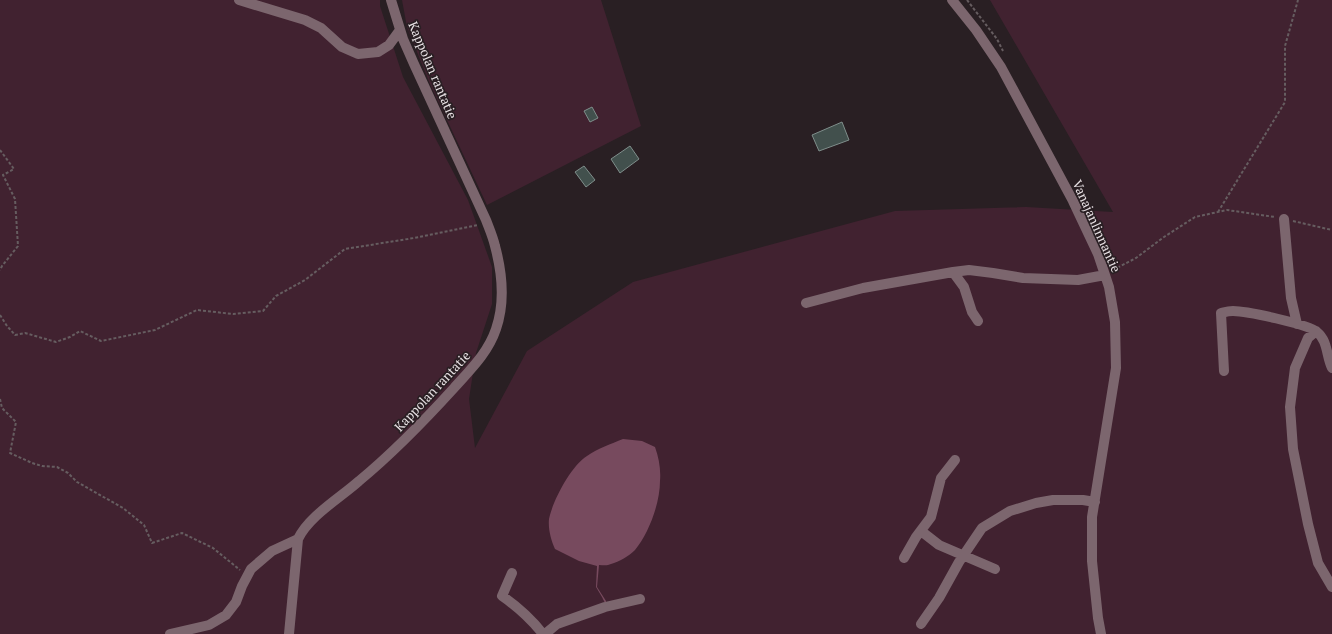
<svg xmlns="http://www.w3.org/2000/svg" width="1332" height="634" font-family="'PT Serif',serif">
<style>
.green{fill:#412230}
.water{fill:#774a5e}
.building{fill:#42504d;stroke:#7f8e8b}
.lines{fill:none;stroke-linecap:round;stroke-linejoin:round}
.path{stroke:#665d60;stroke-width:2;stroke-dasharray:3 2;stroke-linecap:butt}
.minor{stroke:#7c666e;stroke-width:10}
.labels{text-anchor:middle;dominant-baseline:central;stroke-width:3.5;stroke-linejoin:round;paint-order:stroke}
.street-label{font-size:13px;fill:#e7e0e3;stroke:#291f23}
</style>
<rect width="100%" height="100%" fill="#291f23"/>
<!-- green -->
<path class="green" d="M0,0H380V6L403,77L468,200L492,267V304L476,353L469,399L475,448L527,351L633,282L895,211L1026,207L1113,212L990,0H1332V634H0Z
M402,0H601L641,126L487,205L430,84L407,27Z"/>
<!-- water -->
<path class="water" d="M623,439L642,441L655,447C659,458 661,470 660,481C660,503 649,533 635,550C629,556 619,562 611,564C607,566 603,565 599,565L597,587L606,601V603H605L602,597L596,587L597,566L579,561L555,549C551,540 548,529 549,519C553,500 571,466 587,456C598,448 611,444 623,439Z"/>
<!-- building -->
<path class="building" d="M592,107L598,118L590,122L584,111Z
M842,122L849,140L819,151L812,135Z
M630,146L639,159L620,173L611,159Z
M584,166L595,180L586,187L575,172Z"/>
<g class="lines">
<!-- path -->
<path class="path" d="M967,0L997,39L1003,51
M0,150L14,169L3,175L15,199L18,246L2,266L0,270
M1218,212L1285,102V46L1298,0
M1293,221L1332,230
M1113,270L1136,258L1164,237L1195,217L1227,210L1275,217
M0,315L7,326L15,335L25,333L56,342L70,337L80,331L101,341L155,330L197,310L233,314L263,311L276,296L305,280L345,249L414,238L478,225
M0,399L2,408L16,422L10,453L32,463L42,466L57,467L68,473L77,482L123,508L144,525L152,543L182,533L213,548L240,570"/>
<!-- minor -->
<path class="minor" d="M239,0L305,20L321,28L342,47L358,54L378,52L389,45L400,30
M952,0L976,30L1001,67L1073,201L1098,254L1109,287L1115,322L1116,368L1092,517V561L1098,618L1101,634
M1284,219L1291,298L1297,324
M806,303L863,288L953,272
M978,321L972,312L964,287L953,272L969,270L993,273L1023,278L1078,280L1105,275
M1316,331L1308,338L1295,368L1290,407L1293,449L1308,524L1318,563L1332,587
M1224,371L1221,313C1225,312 1228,311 1233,311C1246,311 1308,324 1317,332C1328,341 1326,355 1332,368
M921,531L939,545L995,569
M904,558L916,537L931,517L941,478L955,460
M512,573L502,596C518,607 531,619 543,634
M921,624L939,598L959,562L982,528L1010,511L1036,503L1053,500H1083L1095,502
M170,634L209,625L226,615L236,602L242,586L251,569L272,551L298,539
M289,634L298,539C309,516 340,498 359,481C393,453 424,421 454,388C470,370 488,353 496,329C505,303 502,272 495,246C493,237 489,228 486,220L414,64L403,39L391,0
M545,634L557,624L605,607L640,599"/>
</g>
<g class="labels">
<!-- street labels -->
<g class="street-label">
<text transform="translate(433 70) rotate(67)">Kappolan rantatie</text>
<text transform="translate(1097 226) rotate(66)">Vanajanlinnantie</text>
<text transform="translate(432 391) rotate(-47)">Kappolan rantatie</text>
</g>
</g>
</svg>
